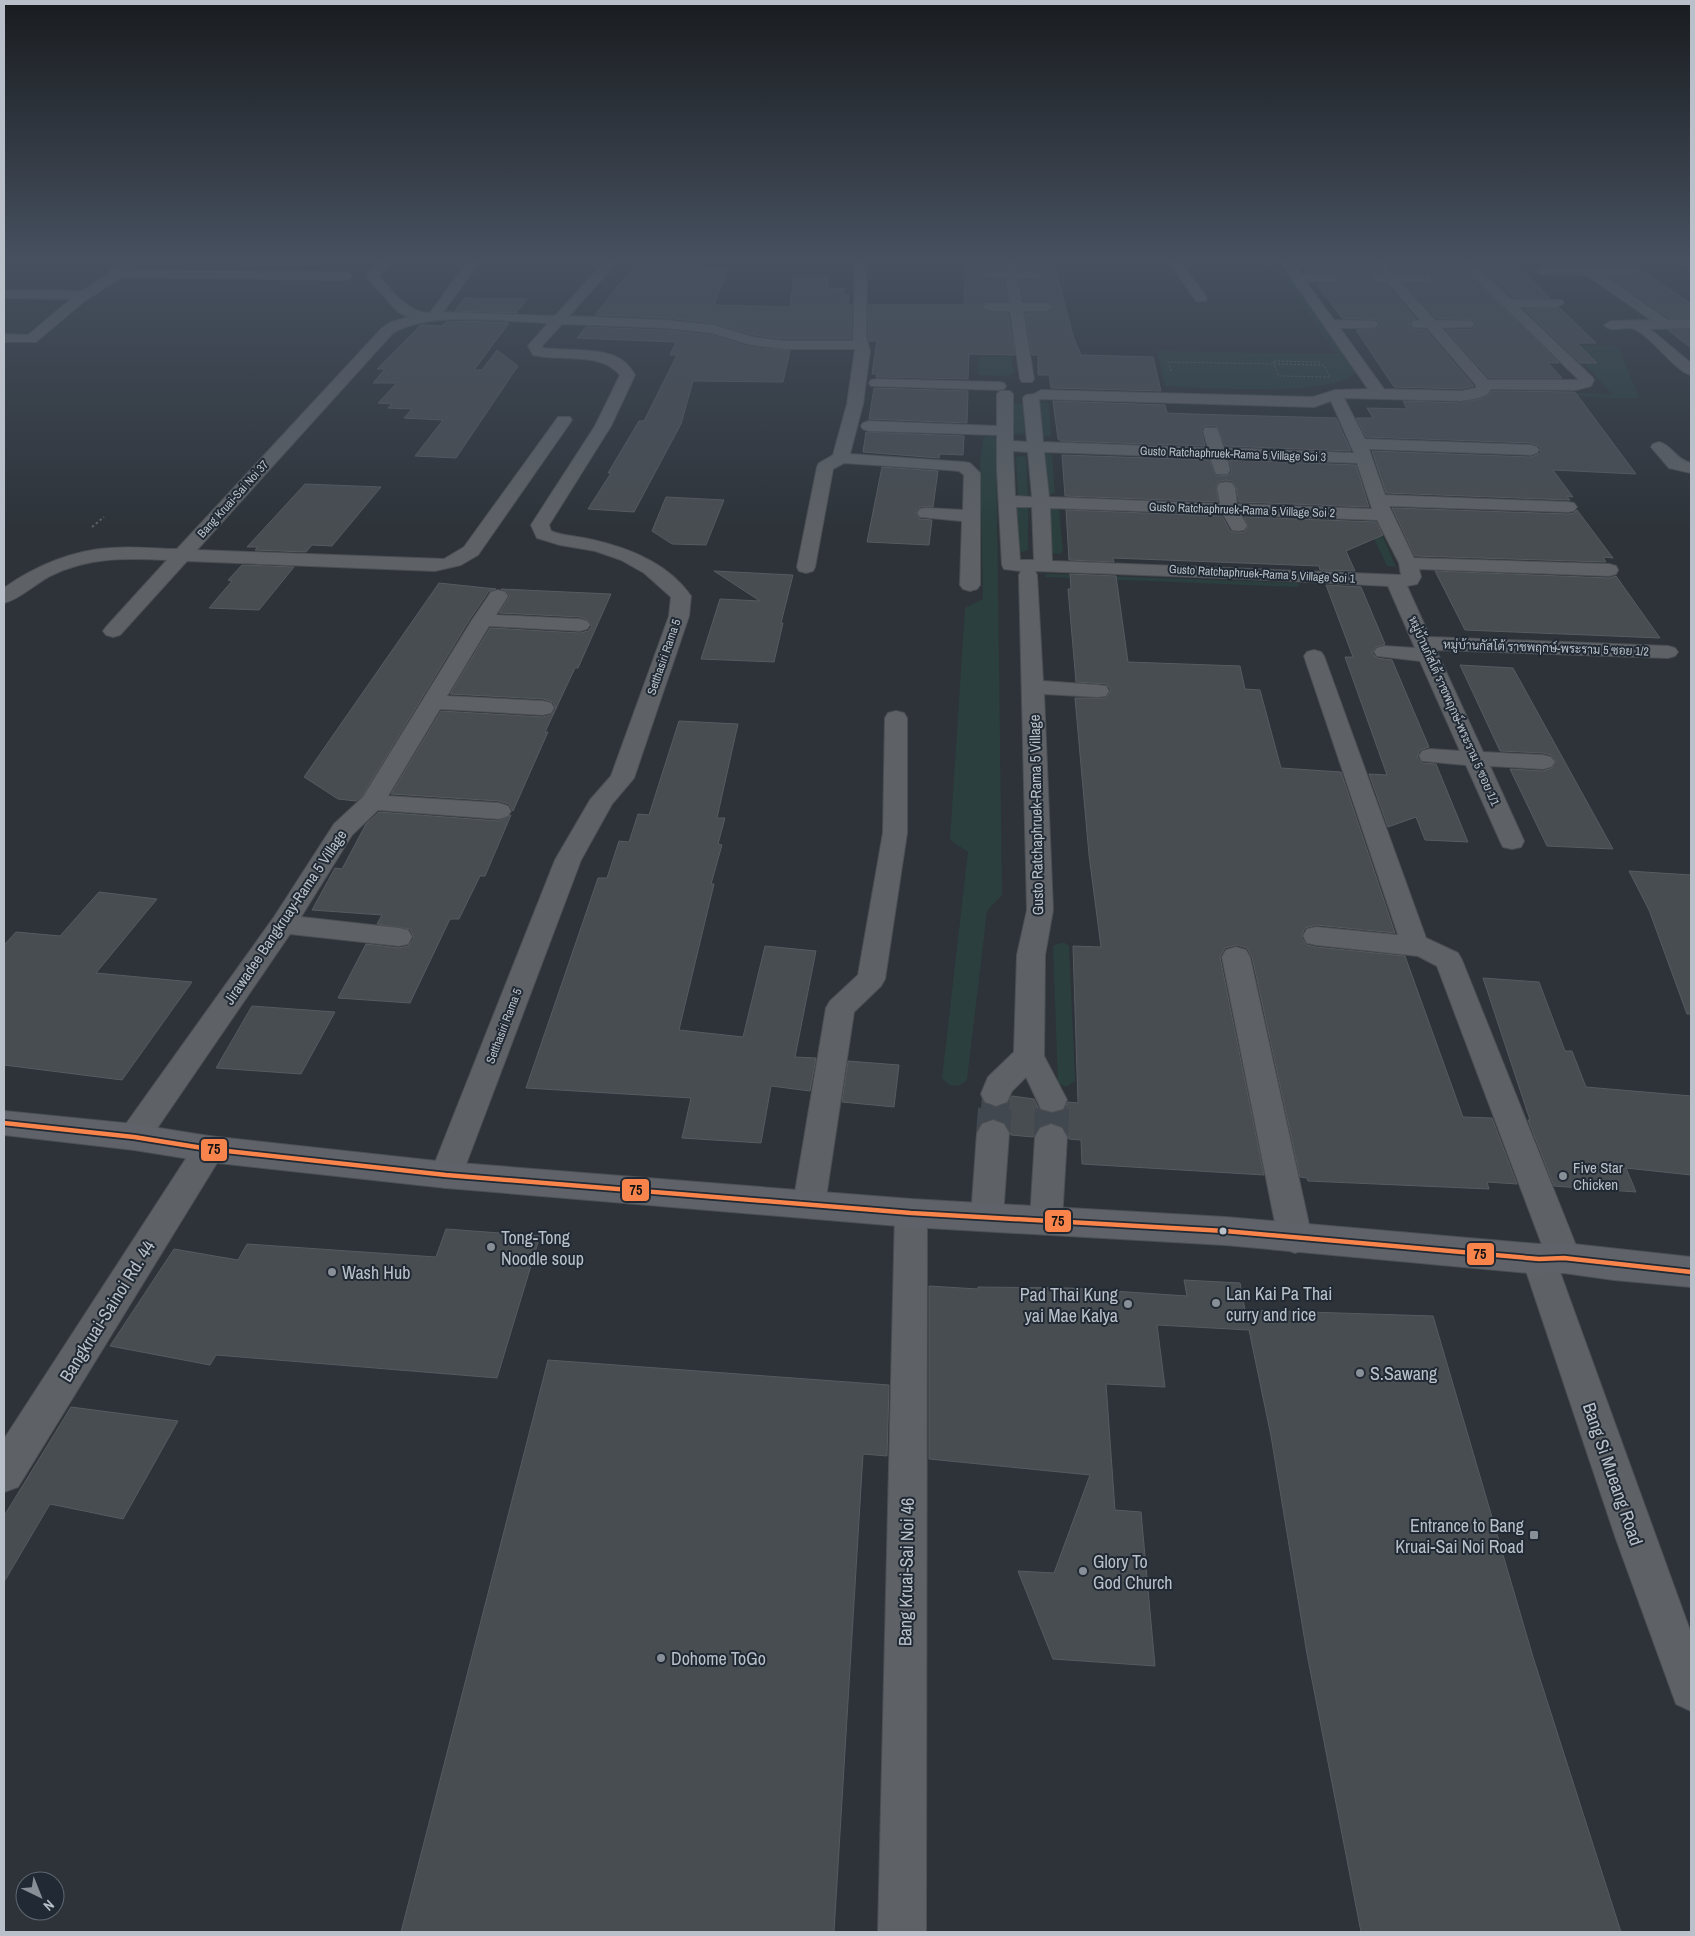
<svg xmlns="http://www.w3.org/2000/svg" width="1695" height="1936" font-family="'Archivo Narrow',Sarabun,sans-serif">
<style>
.green{fill:#2b3f3f}
.building{fill:#484d52;stroke:#565a61}
.lines{fill:none;stroke-linecap:round;stroke-linejoin:round}
.minor-tunnel-far1{stroke:#42484f;stroke-width:28;stroke-dasharray:28 14;stroke-linecap:butt}
.minor-tunnel{stroke:#42484f;stroke-width:34;stroke-dasharray:34 17;stroke-linecap:butt}
.minor-casing{stroke:#4b4f54;stroke-width:2}
.major-casing{stroke:#4b5056;stroke-width:2}
.path-far1{stroke:#5b6064;stroke-width:1;stroke-dasharray:2 2;stroke-linecap:butt}
.path{stroke:#5b6064;stroke-width:2;stroke-dasharray:2.5 2.5;stroke-linecap:butt}
.minor{fill:#5e6267;fill-rule:evenodd}
.major{fill:#5f6369;fill-rule:evenodd}
.bus-1-casing{stroke:#212a34;stroke-width:8}
.bus-1{stroke:#f8844c;stroke-width:4.5}
.poi-dot{fill:#888f97;stroke:#212a34;stroke-width:2}
.bus-dot{fill:#b9c0c9;stroke:#212a34;stroke-width:2}
.labels{text-anchor:middle;dominant-baseline:central;stroke-width:4;stroke-linejoin:round;paint-order:stroke}
.far-street-label{font-size:12px;fill:#b9c0c9;stroke:#212a34}
.street-label{font-size:15px;fill:#b9c0c9;stroke:#212a34}
.poi-label{font-size:15px;fill:#b9c0c9;stroke:#212a34;text-anchor:start}
.near-poi-label{font-size:18px;fill:#b9c0c9;stroke:#212a34;text-anchor:start}
.near-street-label{font-size:18px;fill:#b9c0c9;stroke:#212a34}
.line-badge{stroke:#212a34;stroke-width:2}
.pale-badge-label{font-size:14px;text-anchor:middle;font-weight:bold;fill:#111}
</style>
<rect width="100%" height="100%" fill="#2d3339"/>
<!-- green -->
<path class="green" d="M1270,259H1279L1357,370C1338,399 1201,387 1165,386L1157,351L1337,354Z
M1567,345H1614L1621,353L1639,398L1620,399L1509,391L1515,388L1613,395Z
M978,357H1011L1014,373L1006,376L979,375Z
M1045,402L1049,404L1051,436L1043,437L1040,403Z
M1018,403L1024,404L1025,433L1020,435L1014,434L1012,404Z
M991,435L996,438L1002,895L987,911L967,1080C958,1088 950,1088 942,1078L968,852L950,840L965,608L983,599L980,463L983,438Z
M1048,454L1052,455L1055,493L1048,495L1043,455Z
M1021,456L1026,457L1028,495L1018,496L1016,457Z
M1023,506L1028,508V550L1023,552L1016,551L1017,508Z
M1054,507L1059,509L1063,552L1059,554L1052,553L1049,509Z
M1371,519L1376,521L1396,567L1387,566L1365,520Z
M1047,574L1297,583L1300,585L1297,587L1046,577L1045,575Z
M1060,943H1065L1069,946L1075,1081L1066,1087L1058,1083L1053,946Z"/>
<!-- building -->
<path class="building" d="M966,259H1001L1003,269L987,268L979,275L987,280H1004L1007,301H989L980,308L989,313H1008L1015,355L969,354L968,379L876,377L877,374H872L877,341H869L868,336V305H964Z
M1017,259H1053L1073,336L1081,355L1153,357L1161,391L1051,388L1049,375H1038V355H1032L1025,313H1046L1055,306L1046,301H1024L1020,280L1039,281L1046,277L1047,274L1043,270L1019,269Z
M1298,259H1366L1378,274L1371,278L1373,283L1387,285L1416,319L1409,323L1411,328L1426,330L1474,386L1461,389L1394,387L1356,330L1376,329L1380,325L1378,320L1342,318L1316,284H1334L1341,278L1339,274L1308,272Z
M1384,259H1457L1459,265L1559,363H1548L1562,378H1489L1446,330L1472,329L1476,325L1474,320L1436,318L1406,285L1429,284L1433,280L1431,275L1396,273Z
M1472,259H1511L1550,298L1512,297Z
M1571,259H1625L1635,266H1579Z
M634,266L728,269L714,305L790,307L794,277H829L827,288L845,289L844,295H849L848,305H852L851,339H784L753,335L713,323L665,318L595,315Z
M1642,270L1691,304V318H1669L1609,277H1634Z
M465,298L527,299L516,313L455,311Z
M1560,308L1596,343H1577L1597,363H1580L1524,309Z
M467,321L509,323L474,370H482L497,350L518,366L456,458L415,456L443,420L404,418L412,409L388,408L392,404L378,403L397,383H373L385,369H377L421,325L442,326L446,322Z
M586,327L665,330L711,335L750,347L790,351L783,382L693,381L681,424L634,512L588,509L611,473H608L639,421H644L677,355H670L676,342L577,338Z
M1668,330H1691V348Z
M874,388L968,391L967,423L869,419Z
M1492,391L1575,392L1636,474L1553,470L1573,497L1567,496L1570,500L1386,493L1372,451L1531,457L1539,454L1541,451L1539,446L1531,443L1366,437L1356,418H1373L1367,408L1407,409L1403,401L1461,403L1483,398Z
M1053,401L1165,405L1167,413L1191,414L1336,418L1351,451L1225,446L1217,426H1205L1201,430L1205,446L1061,441L1058,439Z
M866,432L964,436L963,455L940,454L939,458L863,452Z
M1062,455L1209,460L1216,476L1230,475L1232,470L1229,460L1356,465L1369,507L1239,502L1236,486L1232,481L1226,480L1220,481L1216,486L1218,502L1065,496Z
M882,467L938,471L933,507H920L915,513L920,519L932,520L929,545L867,542Z
M305,484L381,487L332,546L312,545L306,552L255,550L258,547H247Z
M666,497L724,500L706,545L672,544L652,531Z
M1392,508L1568,514L1574,513L1577,510L1613,558L1603,557L1606,562L1415,556Z
M1066,510L1222,516L1230,531L1238,533L1244,532L1248,527L1244,517L1376,522L1383,535L1346,551L1355,571L1320,570L1319,566L1113,558L1114,562L1069,560Z
M242,565L294,567L259,610L209,608L232,581L228,580Z
M714,571L793,575L781,623H783L774,662L701,659L720,599L760,601Z
M1435,571L1609,578L1616,576L1660,638L1465,630Z
M1070,574L1116,576L1128,662L1240,666L1245,689L1260,690L1281,768L1341,772L1395,933L1316,925L1305,928L1301,937L1307,945L1316,947L1405,956L1463,1117L1492,1118L1517,1184L1487,1182L1489,1189L1308,1181L1307,1178L1300,1177L1252,957L1247,948L1237,945L1225,948L1220,957L1264,1175L1082,1164L1081,1140L1069,1139L1064,1127L1052,1122L1039,1126L1033,1137L1011,1135L1006,1125L1007,1104L1012,1096L1034,1099L1039,1110L1052,1114L1063,1111L1068,1102L1078,1103L1073,946L1101,947L1089,855L1075,698H1106L1111,690L1106,684L1076,682L1068,589H1071Z
M439,583L496,589L489,591L470,619L362,796L356,801L338,799L304,777Z
M1326,585L1361,587L1385,644L1376,647L1372,653L1377,658L1392,660L1429,747L1420,750L1417,757L1422,763L1436,764L1468,842L1425,840L1416,817L1388,827L1369,774L1387,775L1345,657H1353Z
M501,589L611,594L578,668H575L545,732H548L513,811L509,804L499,801L391,794L441,711L543,717L551,715L556,709L553,702L543,699L450,694L490,628L580,633L588,631L592,626L588,620L580,617L499,613L510,596L506,591Z
M1460,665L1513,668L1613,849L1547,846L1510,769L1543,771L1552,768L1556,761L1551,755L1543,753L1500,751Z
M679,721L738,724L717,818H725L718,844L722,845L711,884H714L679,1030L743,1037L765,946L816,951L795,1057L816,1058L810,1091L771,1086L761,1143L682,1138L691,1098L526,1088L598,878H607L619,841L629,842L638,814L649,815Z
M379,812L499,821L511,815L485,876H480L459,919H450L410,1003L338,998L366,944L399,948L408,946L414,938L410,929L377,924L382,915L312,910L335,868L342,869L366,824Z
M1629,871L1691,875V1014H1687L1649,910Z
M99,892L157,899L96,973L192,982L122,1080L4,1065V945L16,932L60,936Z
M1483,978L1539,982L1565,1051H1572L1586,1087L1691,1096V1175L1626,1168L1636,1192L1554,1186L1528,1120H1530Z
M252,1006L335,1012L301,1074L216,1068Z
M848,1061L899,1065L894,1107L842,1102Z
M446,1229L540,1236L497,1378L216,1355L210,1365L110,1346L174,1249L238,1260L247,1244L436,1257Z
M1184,1280L1240,1283L1245,1310L1433,1316L1533,1657L1621,1932H1361L1307,1654L1271,1436L1249,1330L1157,1325L1165,1387L1106,1384L1115,1510L1141,1512L1155,1666L1053,1659L1018,1571L1054,1573L1090,1475L929,1459V1286L978,1289V1287L1069,1288L1187,1296Z
M548,1360L889,1385L887,1456L863,1454L834,1932H401Z
M71,1407L178,1421L123,1519L50,1504L4,1582V1516Z"/>
<g class="lines">
<!-- minor-tunnel-far1 -->
<path class="minor-tunnel-far1" d="M995,1110L996,1094
M1052,1110V1100"/>
<!-- minor-tunnel -->
<path class="minor-tunnel" d="M993,1133L995,1109
M1051,1137L1052,1109"/>
<!-- minor casing -->
<g class="minor-casing">
<path id="minor" d="M380,259H393L379,276L380,278C394,292 408,313 430,313L469,259H482L443,312L555,316L607,259H620L569,316L665,320L713,325L753,337L784,341H853L855,259H867L866,336L870,351L863,404L850,454L964,462L970,463L980,473V585L977,589L970,591L963,589L960,585L962,521L920,517L917,513L920,509L926,508L963,510L964,475L959,471L948,470L844,463L833,469L815,567L813,571L806,573L799,571L797,567L817,467L819,463L833,455L847,404L855,349H784L751,345L711,333L665,328L562,324L542,346L543,348C566,351 603,347 622,360C627,363 632,370 635,375L611,426L549,525L551,531C563,536 576,536 589,539C627,547 668,563 691,596L689,616L634,778L612,804L581,860L462,1175L457,1184L446,1188L435,1184L430,1175L555,860L590,800L611,776L669,616L671,597L644,573L621,560L595,551L560,545L537,538L531,525L595,426L620,375C600,351 561,362 533,355L528,346L548,323C505,322 427,310 392,334L197,550L444,559L464,547L558,417H570L572,420L478,555L461,565L435,571L187,561L120,635L113,637L106,635L103,631L106,627L167,560C125,558 89,557 50,576C35,584 20,599 4,603V588C35,566 73,550 111,548C133,546 155,549 177,549L382,328L391,322L409,317L398,312L369,280L367,276Z
M1003,259H1015L1017,271L1043,272L1045,275L1039,279L1018,278L1022,303H1046L1053,307L1046,311H1023L1034,379L1032,382H1022L1020,379L1010,311H989L982,307L989,303H1009L1006,278H987L981,274L987,270L1005,271Z
M1166,259H1179L1207,298L1206,301H1196Z
M1278,259H1290L1301,274L1337,275L1339,278L1333,282H1306L1334,320L1376,321L1378,324L1376,327L1371,328H1340L1384,389L1461,391L1476,388V385L1427,328L1413,327L1411,324L1413,321L1420,320L1388,283L1375,282L1373,279L1375,276L1382,275L1368,259H1381L1395,275L1429,276L1431,279L1429,282L1402,283L1435,320L1472,321L1474,324L1472,327L1442,328L1488,380H1579L1460,264L1459,259H1469L1511,299L1562,300L1564,303L1557,307H1519L1592,377L1594,380L1591,386L1576,390L1491,389C1486,399 1471,399 1461,401L1344,398L1365,439L1531,445L1537,447L1539,450L1537,453L1531,455L1369,449L1385,495L1568,502L1574,503L1577,507L1574,511L1568,512L1389,506L1414,558L1609,564L1616,566L1618,570L1616,574L1609,576L1419,569L1421,577L1417,584L1407,586L1430,637L1668,646L1675,648L1678,652L1675,656L1668,658L1436,650L1483,752L1543,755L1551,757L1555,762L1551,767L1543,769L1490,766L1524,841L1521,847L1512,849L1503,847L1500,841L1466,765L1422,761L1419,756L1422,751L1430,749L1460,751L1420,661L1377,656L1374,652L1377,648L1384,646L1415,648L1388,586L1249,579L1035,571L1037,575L1043,681L1098,685L1106,686L1109,691L1106,696L1098,697L1044,694L1053,910L1045,955L1044,1056L1067,1100L1063,1109L1052,1112L1041,1109L1026,1077L1012,1091L1007,1102L996,1106L985,1102L981,1094L988,1077L1014,1052L1017,955L1027,910L1019,575L1021,571L1004,569L1002,565L997,470V435L869,431L863,429L861,426L863,423L869,421L997,426V394L1000,391H1010L1013,394V441L1027,442L1023,398L1026,395L1034,394L1041,390L1313,397L1335,390L1368,389ZM1039,399L1314,407L1331,401L1354,453L1224,448L1217,428H1205L1203,431L1208,448L1043,442ZM1013,451L1028,452L1032,497L1015,496ZM1044,452L1210,458L1216,474H1228L1230,470L1227,458L1357,463L1372,509L1237,504L1235,487L1232,483L1226,482L1220,483L1217,487L1220,504L1049,497ZM1016,507H1032L1034,560H1020ZM1050,508L1223,514L1232,530L1238,531L1244,530L1247,526L1241,515L1377,520L1399,563L1401,575L1052,561Z
M1680,259H1691V267L1687,266Z
M132,261L138,265L133,270L347,272L353,276L347,280L122,277L82,303L36,342H4V334L28,335L71,299L4,298V290L82,291L109,274L111,270Z
M1543,267L1638,268L1640,271L1634,275H1603L1668,320H1691V328L1650,329L1691,363V375C1675,372 1652,336 1634,329C1625,325 1611,334 1604,325L1611,321L1651,320L1586,275L1539,274L1537,271Z
M876,379L999,382L1004,383L1006,386L1004,389L999,390L871,386L869,383L871,380Z
M1659,442C1672,445 1675,459 1691,463V473L1669,468L1651,447L1653,444Z
M498,590L505,592L508,596L496,615L580,619L587,621L590,625L587,629L580,631L489,626L447,696L543,701L551,703L554,708L551,713L543,715L440,709L388,796L499,803L508,806L511,811L508,816L499,819L378,810L352,835L301,917L399,928L408,930L412,937L408,944L399,946L290,934L145,1146L134,1150L123,1146L118,1137L123,1128L274,917L334,824L363,797L472,620L491,592Z
M1314,650L1321,652L1324,656L1426,938L1458,953L1462,960L1581,1258L1576,1269L1564,1273L1560,1272L1691,1633V1711L1676,1704L1616,1539L1522,1259L1527,1248L1539,1244L1542,1245L1437,966L1418,956L1316,945L1307,943L1303,936L1307,929L1316,927L1398,935L1304,656L1307,652Z
M896,711L904,713L907,718V833L885,979L881,986L854,1012L825,1204L821,1214L809,1218L797,1214L793,1204L826,1008L830,1001L858,975L883,833L885,718L888,713Z
M1236,947L1246,950L1250,957L1312,1238L1307,1248L1295,1253L1283,1248L1278,1238L1222,957L1226,950Z
M993,1120L1004,1124L1009,1133L1003,1216L999,1226L987,1230L975,1226L971,1216L977,1133L982,1124Z
M1051,1124L1062,1128L1067,1137L1062,1220L1058,1230L1046,1234L1034,1230L1030,1220L1035,1137L1040,1128Z
M209,1136L220,1140L225,1149L220,1158L18,1487L4,1492V1439L198,1140Z
M911,1199L923,1203L927,1213L926,1932H878L895,1213L899,1203Z"/>
</g>
<!-- major casing -->
<g class="major-casing">
<path id="major" d="M4,1111L134,1124L209,1136L446,1162L911,1199L1225,1217L1539,1244L1564,1243L1691,1257V1287L1614,1280L1564,1273L1539,1274L1225,1245L911,1227L446,1188L209,1162L134,1150L4,1135Z"/>
</g>
<!-- path-far1 -->
<path class="path-far1" d="M1274,364L1324,365L1330,377L1279,376Z
M1171,371L1168,362L1274,364L1273,361L1321,362"/>
<!-- path -->
<path class="path" d="M92,527L104,517"/>
<!-- minor -->
<use href="#minor" class="minor"/>
<!-- major -->
<use href="#major" class="major"/>
<!-- bus-1 casing -->
<g class="bus-1-casing">
<path id="bus-1" d="M4,1123L134,1137L209,1149L446,1175L911,1213L1225,1231L1539,1259L1564,1258L1691,1272"/>
</g>
<!-- bus-1 -->
<use href="#bus-1" class="bus-1"/>
</g>
<!-- sky -->
<linearGradient id="sky" x2="0" y2="1"><stop stop-color="#191c1f"/><stop offset="0.49" stop-color="#46505f"/><stop offset="1" stop-color="#46505f" stop-opacity="0"/></linearGradient>
<rect width="1695" height="530" fill="url(#sky)"/>
<!-- markers -->
<g class="poi-dot">
<circle cx="1563" cy="1176" r="5"/>
<circle cx="491" cy="1247" r="5"/>
<circle cx="332" cy="1272" r="5"/>
<circle cx="1216" cy="1303" r="5"/>
<circle cx="1128" cy="1304" r="5"/>
<circle cx="1360" cy="1373" r="5"/>
<rect x="1529" y="1530" width="10" height="10" rx="2.5"/>
<circle cx="1083" cy="1571" r="5"/>
<circle cx="661" cy="1658" r="5"/>
</g>
<circle class="bus-dot" cx="1223" cy="1231" r="4.5"/>
<g class="labels">
<!-- far-street labels -->
<g class="far-street-label">
<text transform="translate(1233 454) rotate(2)">Gusto Ratchaphruek-Rama 5 Village Soi 3</text>
<text transform="translate(233 499) rotate(-48)">Bang Kruai-Sai Noi 37</text>
<text transform="translate(1242 510) rotate(2)">Gusto Ratchaphruek-Rama 5 Village Soi 2</text>
<text transform="translate(1262 574) rotate(3)">Gusto Ratchaphruek-Rama 5 Village Soi 1</text>
<text transform="translate(1546 648) rotate(2)">หมู่บ้านกัสโต้ ราชพฤกษ์-พระราม 5 ซอย 1/2</text>
<text transform="translate(664 657) rotate(-71)">Setthasiri Rama 5</text>
<text transform="translate(1454 711) rotate(66)">หมู่บ้านกัสโต้ ราชพฤกษ์-พระราม 5 ซอย 1/1</text>
<text transform="translate(504 1026) rotate(-69)">Setthasiri Rama 5</text>
</g>
<!-- street labels -->
<g class="street-label">
<text transform="translate(1036 815) rotate(-91)">Gusto Ratchaphruek-Rama 5 Village</text>
<text transform="translate(285 917) rotate(-56)">Jirawadee Bangkruay-Rama 5 Village</text>
</g>
<!-- poi labels -->
<g class="poi-label">
<text x="1573" y="1167">Five Star<tspan x="1573" dy="17">Chicken</tspan></text>
</g>
<!-- near-poi labels -->
<g class="near-poi-label">
<text x="501" y="1237">Tong-Tong<tspan x="501" dy="21">Noodle soup</tspan></text>
<text x="342" y="1272">Wash Hub</text>
<text x="1226" y="1293">Lan Kai Pa Thai<tspan x="1226" dy="21">curry and rice</tspan></text>
<text x="1118" y="1294" text-anchor="end">Pad Thai Kung<tspan x="1118" dy="21">yai Mae Kalya</tspan></text>
<text x="1370" y="1373">S.Sawang</text>
<text x="1524" y="1525" text-anchor="end">Entrance to Bang<tspan x="1524" dy="21">Kruai-Sai Noi Road</tspan></text>
<text x="1093" y="1561">Glory To<tspan x="1093" dy="21">God Church</tspan></text>
<text x="671" y="1658">Dohome ToGo</text>
</g>
<!-- near-street labels -->
<g class="near-street-label">
<text transform="translate(107 1311) rotate(-58)">Bangkruai-Sainoi Rd. 44</text>
<text transform="translate(1613 1474) rotate(71)">Bang Si Mueang Road</text>
<text transform="translate(906 1572) rotate(-89)">Bang Kruai-Sai Noi 46</text>
</g>
</g>
<g class="line-badge">
<rect x="200" y="1138" width="28" height="24" rx="5" fill="#f8844c"/>
<rect x="621" y="1178" width="29" height="24" rx="5" fill="#f8844c"/>
<rect x="1044" y="1209" width="28" height="24" rx="5" fill="#f8844c"/>
<rect x="1466" y="1242" width="29" height="24" rx="5" fill="#f8844c"/>
</g>
<g class="pale-badge-label">
<text x="214" y="1154">75</text>
<text x="636" y="1195">75</text>
<text x="1058" y="1226">75</text>
<text x="1480" y="1259">75</text>
</g>
<!-- border -->
<rect width="1695" height="1936" fill="none" stroke="#b9c0c9" stroke-width="10"/>
<!-- north arrow -->
<g transform="translate(40 1896) rotate(137)"><circle r="24" fill="#212a34" stroke="#5e6670"/>
<path d="M0-4L9 19L0 12L-9 19Z" fill="#888f97"/>
<text y="-8" font-size="14" font-weight="bold" text-anchor="middle" fill="#b9c0c9">N</text>
</g>
</svg>
